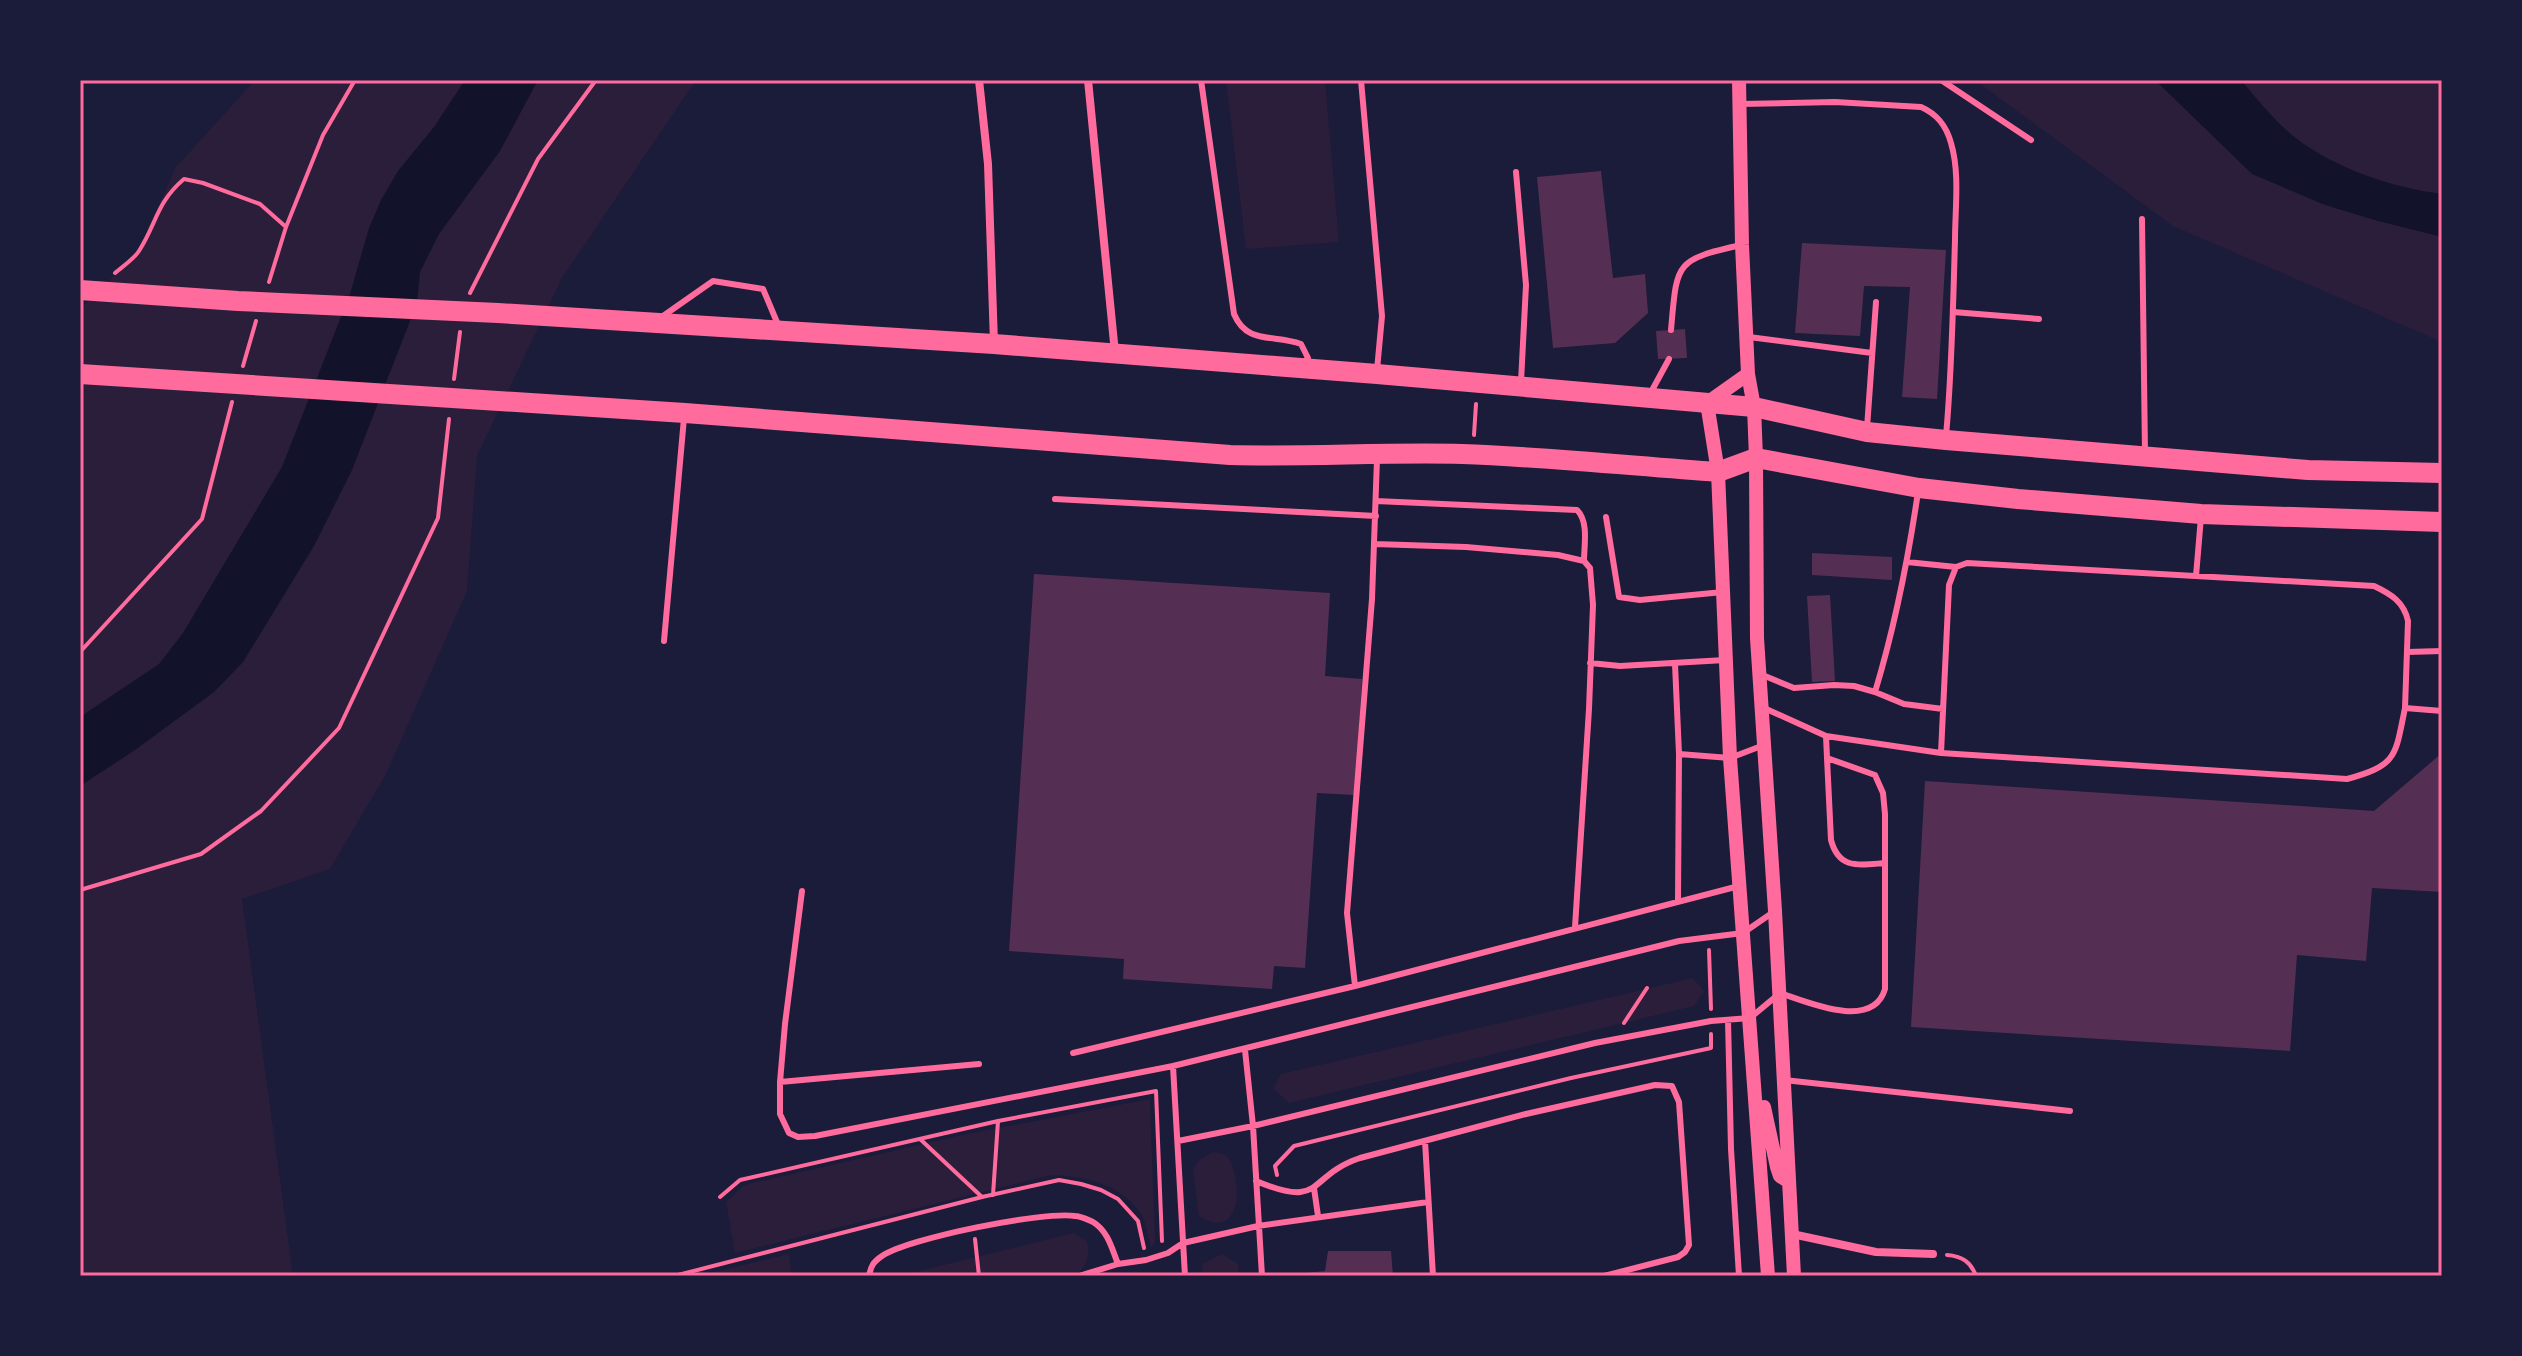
<svg xmlns="http://www.w3.org/2000/svg" width="2522" height="1356" font-family="Spectral,serif">
<style>
.green{fill:#2a1e3b}
.water{fill:#12122b}
.building{fill:#542f53}
.lines{fill:none;stroke-linecap:round;stroke-linejoin:round}
.path{stroke:#ff6b9d;stroke-width:4}
.service{stroke:#ff6b9d;stroke-width:6}
.minor{stroke:#ff6b9d;stroke-width:8}
.tertiary{stroke:#ff6b9d;stroke-width:14}
.primary{stroke:#ff6b9d;stroke-width:20}
.neatline{fill:none;stroke:#ff6b9d;stroke-width:3}
</style>
<rect width="100%" height="100%" fill="#1b1b3a"/>
<!-- green -->
<path class="green" d="M255,80H696L562,278L477,456L467,591L386,774L330,869L242,899L293,1276H80V309L138,252L176,167Z
M1226,80H1325L1339,242L1246,249Z
M1975,80H2442V342L2173,226Z
M1693,978L1704,991L1694,1006L1289,1103L1273,1088L1281,1074Z
M1150,1099L1155,1242L1151,1248C1148,1237 1146,1220 1139,1211C1120,1184 1083,1176 1052,1175L735,1253L726,1202L744,1185L967,1134Z
M1213,1152C1218,1153 1223,1153 1226,1156C1240,1165 1248,1246 1199,1216L1193,1170L1198,1161Z
M1074,1233L1087,1241C1090,1257 1087,1265 1075,1276H899Z
M789,1254L792,1276H698Z
M1222,1254L1238,1264L1239,1276H1203L1202,1264Z"/>
<!-- water -->
<path class="water" d="M465,80H538L500,151L439,234L420,272L417,303L352,470L314,546L243,662L214,692L135,750L80,786V717L159,664L183,633L282,467L350,294L369,228L381,200L398,171L434,127Z
M2155,80H2241C2258,100 2276,123 2297,139C2339,170 2391,187 2442,194V237L2378,221L2325,205L2252,174Z"/>
<!-- building -->
<path class="building" d="M1601,171L1613,278L1645,274L1648,313L1615,343L1553,348L1537,177Z
M1802,243L1946,250L1937,399L1902,397L1910,287L1864,286L1860,336L1795,333Z
M1685,329L1687,358L1658,359L1656,331Z
M1812,553L1892,557V580L1812,575Z
M1034,574L1330,593L1325,676L1362,679L1355,795L1317,793L1305,968L1274,966L1272,989L1123,979L1124,959L1009,951Z
M1830,595L1835,681L1812,682L1807,596Z
M2442,753V892L2372,888L2366,961L2297,955L2290,1051L1911,1027L1925,781L2374,811Z
M1328,1251H1391L1393,1276H1295V1274L1325,1271Z"/>
<g class="lines">
<!-- path -->
<path class="path" d="M115,273C123,266 134,259 139,251C157,223 156,203 184,179L203,183L260,204L286,227
M269,282L286,227L323,135L355,80
M470,293L538,159L596,80
M243,366L256,321
M454,379L460,332
M1474,435L1476,404
M80,652L202,519L232,402
M80,890L201,854L261,811L339,728L438,518L449,419
M1709,950L1711,1009
M1624,1023L1647,988
M920,1139L982,1197
M1277,1175L1275,1166L1294,1146L1571,1078L1711,1048V1034
M993,1195L998,1121
M720,1197L740,1180L998,1121L1156,1091L1162,1241
M975,1239L979,1276
M1947,1255C1962,1256 1971,1262 1976,1276
M674,1276L982,1197L1059,1180L1081,1184L1101,1190L1118,1199L1138,1221L1144,1248"/>
<!-- service -->
<path class="service" d="M1201,80L1234,314C1247,345 1274,334 1301,344L1308,358L1304,362
M1361,80L1382,316L1377,370
M1941,80L2031,140
M1740,104L1835,102L1921,107C1937,114 1946,125 1951,143C1960,173 1955,209 1955,240C1953,306 1952,371 1946,436
M1516,172L1526,285L1521,382
M2142,219L2145,454
M1953,312L2039,319
M663,316L713,281L763,289L779,327
M1671,330C1677,263 1674,260 1741,245
M1749,337L1872,353
M1650,394L1669,359
M1867,428L1876,302
M1055,499L1376,516
M1376,501L1577,510C1589,522 1584,545 1584,561
M1606,517L1619,597L1640,600L1723,592
M1375,544L1466,547L1558,555L1584,561L1590,568L1593,605L1589,709L1575,927
M1907,562L1956,567
M2196,576L2201,517
M664,641L684,418
M2407,652L2442,651
M1590,663L1620,666L1725,660
M1675,664L1679,754L1678,901
M1760,674L1794,688L1834,685L1854,686L1875,692C1895,626 1908,560 1918,492
M1875,692L1904,704L1943,709
M1764,708L1826,736L1941,753L2347,779C2398,765 2395,756 2405,708L2442,711
M1941,753L1949,585L1956,567L1967,563L2374,586C2391,594 2404,602 2408,621L2405,708
M1679,754L1730,758L1764,745
M1827,758L1831,840C1839,870 1859,865 1885,863
M802,891L785,1024L780,1082V1114L789,1133L798,1137L815,1136L1173,1066
M1355,986L1347,913L1372,599L1377,459
M1728,1020L1731,1149L1739,1276
M1073,1053L1355,986L1739,886
M1784,1080L2070,1111
M780,1082L979,1064
M1178,1141L1253,1126L1245,1050
M1425,1141L1433,1276
M1256,1181C1325,1210 1306,1176 1360,1158L1526,1114L1655,1085L1672,1086L1679,1102L1689,1245L1685,1252L1678,1257L1604,1276
M1314,1188L1318,1216
M869,1276C871,1266 873,1262 882,1256C909,1238 1043,1211 1075,1216C1081,1216 1088,1220 1093,1222C1108,1231 1112,1249 1118,1264
M1079,1276L1118,1264L1146,1260L1168,1253L1183,1243L1258,1226L1428,1202
M1185,1276L1173,1066L1679,941L1743,933L1772,913
M1262,1276L1253,1126L1595,1043L1711,1021L1750,1018L1780,993C1807,1002 1873,1031 1885,989V814L1883,793L1875,775L1827,758L1826,736"/>
<!-- minor -->
<path class="minor" d="M979,80L988,164L994,343
M1088,80L1115,353
M1792,1234L1876,1252L1933,1254"/>
<!-- tertiary -->
<path class="tertiary" d="M1739,80L1742,245L1748,374L1754,407L1756,458L1757,638L1775,911L1794,1276
M1748,374L1707,403L1718,472L1730,758L1768,1276
M1764,1107L1777,1167L1780,1176L1788,1181V1179"/>
<!-- primary -->
<path class="primary" d="M80,290L238,301L498,313L994,344L1377,374L1754,407L1867,432L1946,440L2308,470L2442,473
M80,374L685,413L1230,455C1308,457 1385,452 1462,454C1547,457 1633,466 1718,472L1756,458L1919,488L2018,499L2201,514L2442,522"/>
</g>
<!-- border -->
<rect width="2522" height="1356" fill="none" stroke="#1b1b3a" stroke-width="164"/>
<rect x="82" y="82" width="2358" height="1192" class="neatline"/>
</svg>
